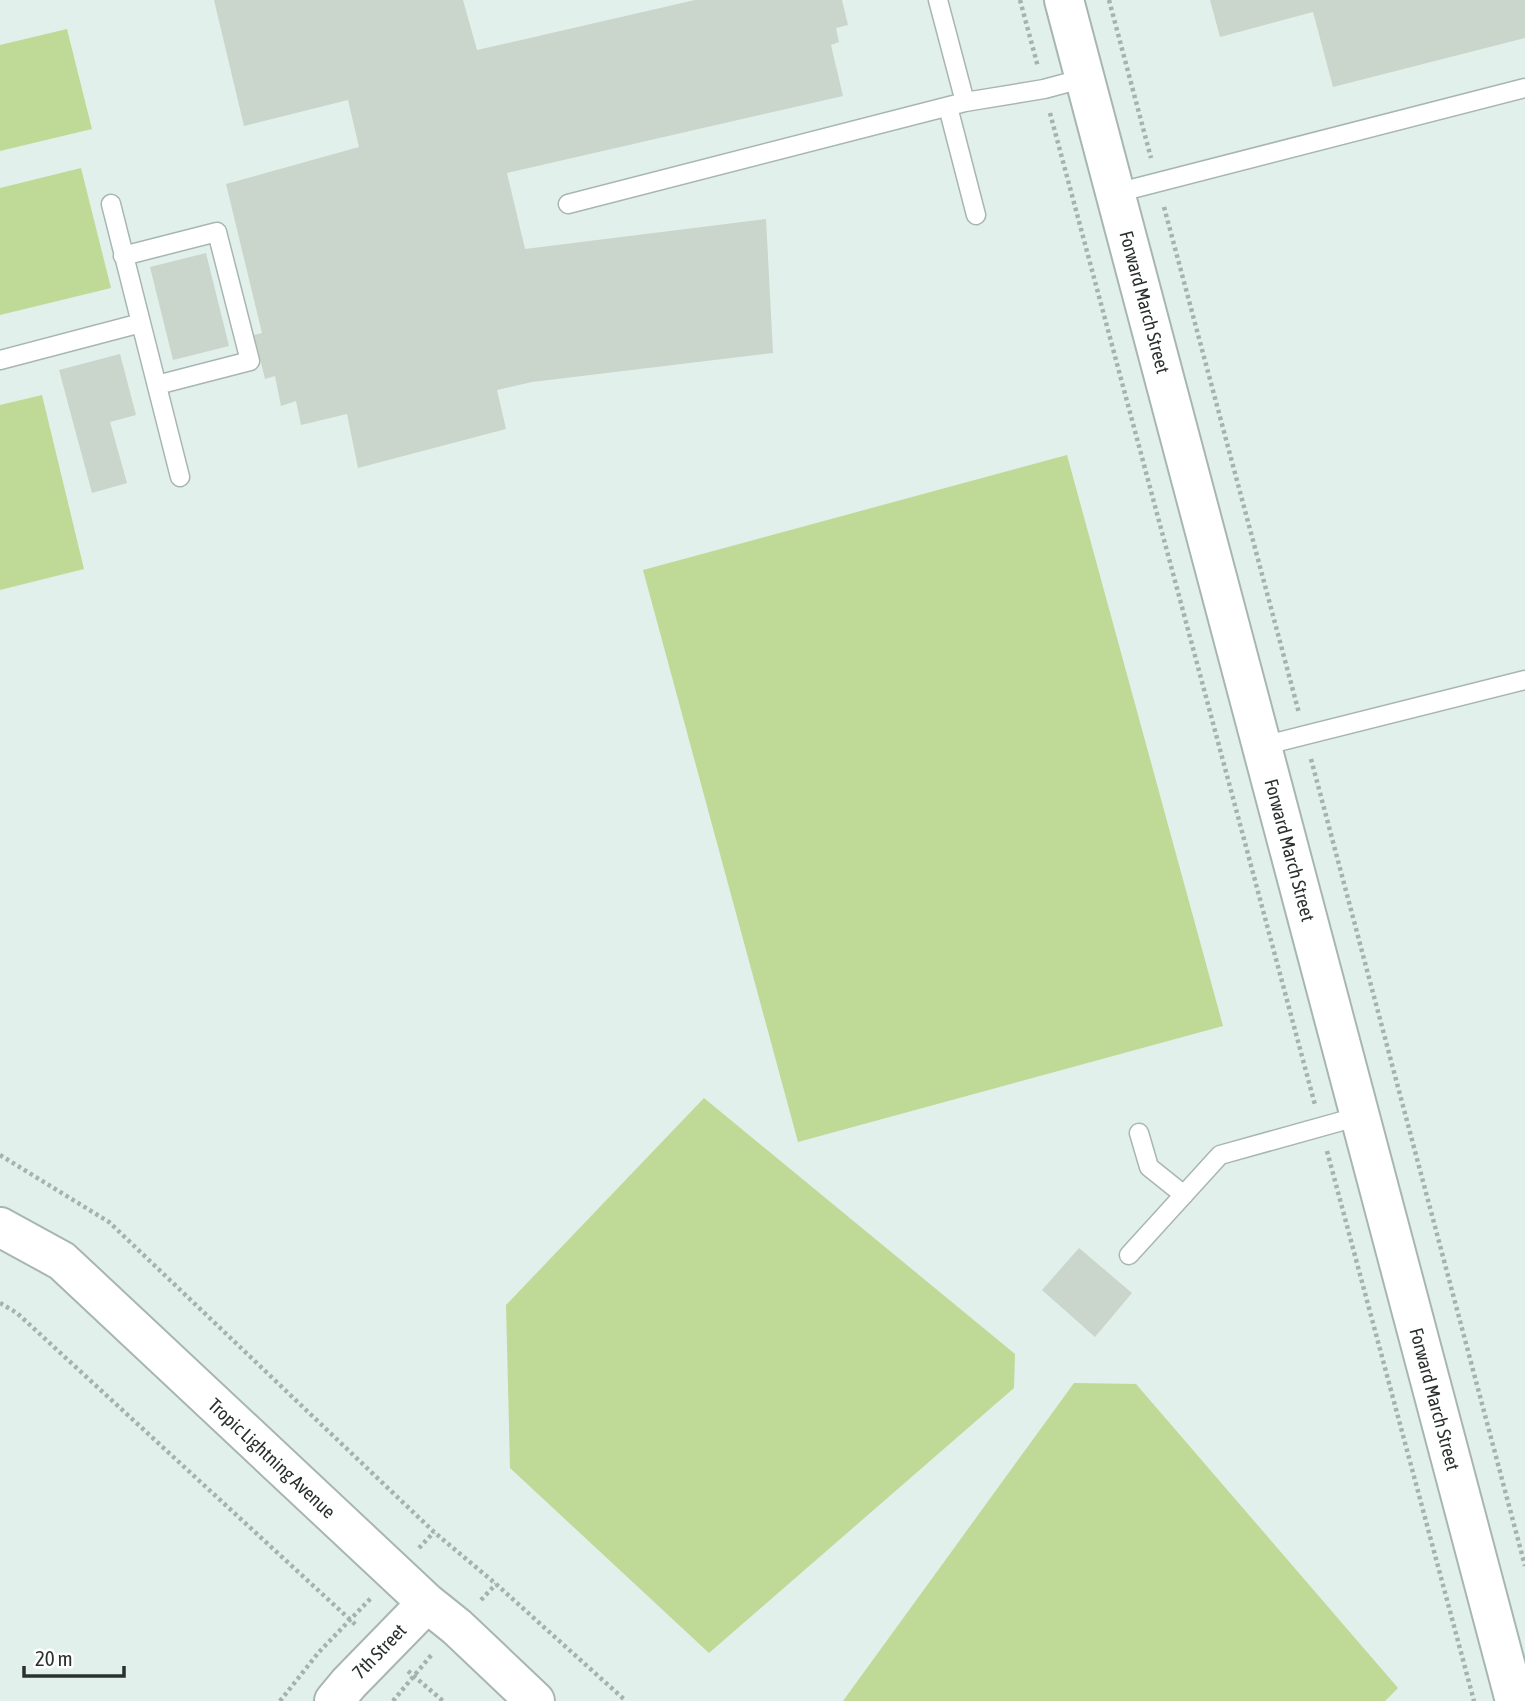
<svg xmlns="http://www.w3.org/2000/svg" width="1525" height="1701" font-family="'Asap Condensed',sans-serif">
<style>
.green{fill:#bfd997}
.building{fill:#cad5cc}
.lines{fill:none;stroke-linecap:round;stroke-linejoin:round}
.lane-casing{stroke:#a8b6b1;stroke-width:21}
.secondary-casing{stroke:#a8b6b1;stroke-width:42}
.path{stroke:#a6b2ae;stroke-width:4.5;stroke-dasharray:3.5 3.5;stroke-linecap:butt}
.lane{stroke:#fff;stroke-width:18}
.secondary{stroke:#fff;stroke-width:38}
.labels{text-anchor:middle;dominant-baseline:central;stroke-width:5;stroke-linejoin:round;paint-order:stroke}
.street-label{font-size:19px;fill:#2a302e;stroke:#fff}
</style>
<rect width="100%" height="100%" fill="#e1f0eb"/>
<!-- green -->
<path class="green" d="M67,29L92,129L0,151V45Z
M81,168L111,288L0,315V188Z
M42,395L84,569L0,590V405Z
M1067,455L1223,1026L798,1142L643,570Z
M704,1098L1015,1354L1014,1388L709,1653L510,1468L506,1305Z
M1074,1383L1136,1384L1398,1688L1385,1701H843Z"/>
<!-- building -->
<path class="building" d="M214,0H463L477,50L695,0H842L848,25L836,28L839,42L831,45L843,96L507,173L525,249L766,219L773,353L532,382L497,390L506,429L358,468L347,414L301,425L296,401L281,406L275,376L265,379L254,335L262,333L226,184L359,147L348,100L244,126Z
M1210,0H1525V38L1333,87L1313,12L1220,37Z
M206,253L229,346L173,360L150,267Z
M120,354L136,415L110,422L127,483L92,493L59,370Z
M1079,1248L1132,1293L1095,1337L1042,1290Z"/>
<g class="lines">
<!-- lane casing -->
<g class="lane-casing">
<path id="lane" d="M938,0L965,102
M948,107L976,215
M1116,193L1525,88
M568,204L965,102L1044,89L1085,78
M123,256L217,232L250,361L157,385
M141,323L180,477
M0,360L141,323L111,204
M1262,746L1525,680
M1139,1133L1149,1167L1184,1195
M1129,1255L1220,1155L1360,1116"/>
</g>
<!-- secondary casing -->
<g class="secondary-casing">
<path id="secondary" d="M1064,0L1515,1701
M0,1227L62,1261L427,1603L457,1627L535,1701
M334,1701L349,1683L427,1603"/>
</g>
<!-- path -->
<path class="path" d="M1020,0L1038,67
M1109,0L1151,158
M1050,113L1315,1105
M1164,207L1299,713
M1311,759L1525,1566
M1327,1151L1474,1701
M0,1155L109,1222L434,1532L496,1584L626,1701
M0,1303L17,1313L357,1626
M419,1548L434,1532
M481,1600L496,1584
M408,1671L443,1701
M280,1701L319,1652L372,1597
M393,1701L433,1653"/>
<!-- lane -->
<use href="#lane" class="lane"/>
<!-- secondary -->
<use href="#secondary" class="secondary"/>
</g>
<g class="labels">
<!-- street labels -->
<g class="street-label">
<text transform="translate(1145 302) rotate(75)">Forward March Street</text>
<text transform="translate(1290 850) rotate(75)">Forward March Street</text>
<text transform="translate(1435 1399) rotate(75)">Forward March Street</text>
<text transform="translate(272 1458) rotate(43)">Tropic Lightning Avenue</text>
<text transform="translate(379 1651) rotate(-46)">7th Street</text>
</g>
</g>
<!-- scale -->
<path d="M24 1666v10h100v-10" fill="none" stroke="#2a302e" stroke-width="3.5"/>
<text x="35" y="1666" font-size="21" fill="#2a302e" stroke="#ffffff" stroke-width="5" paint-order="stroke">20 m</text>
</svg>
